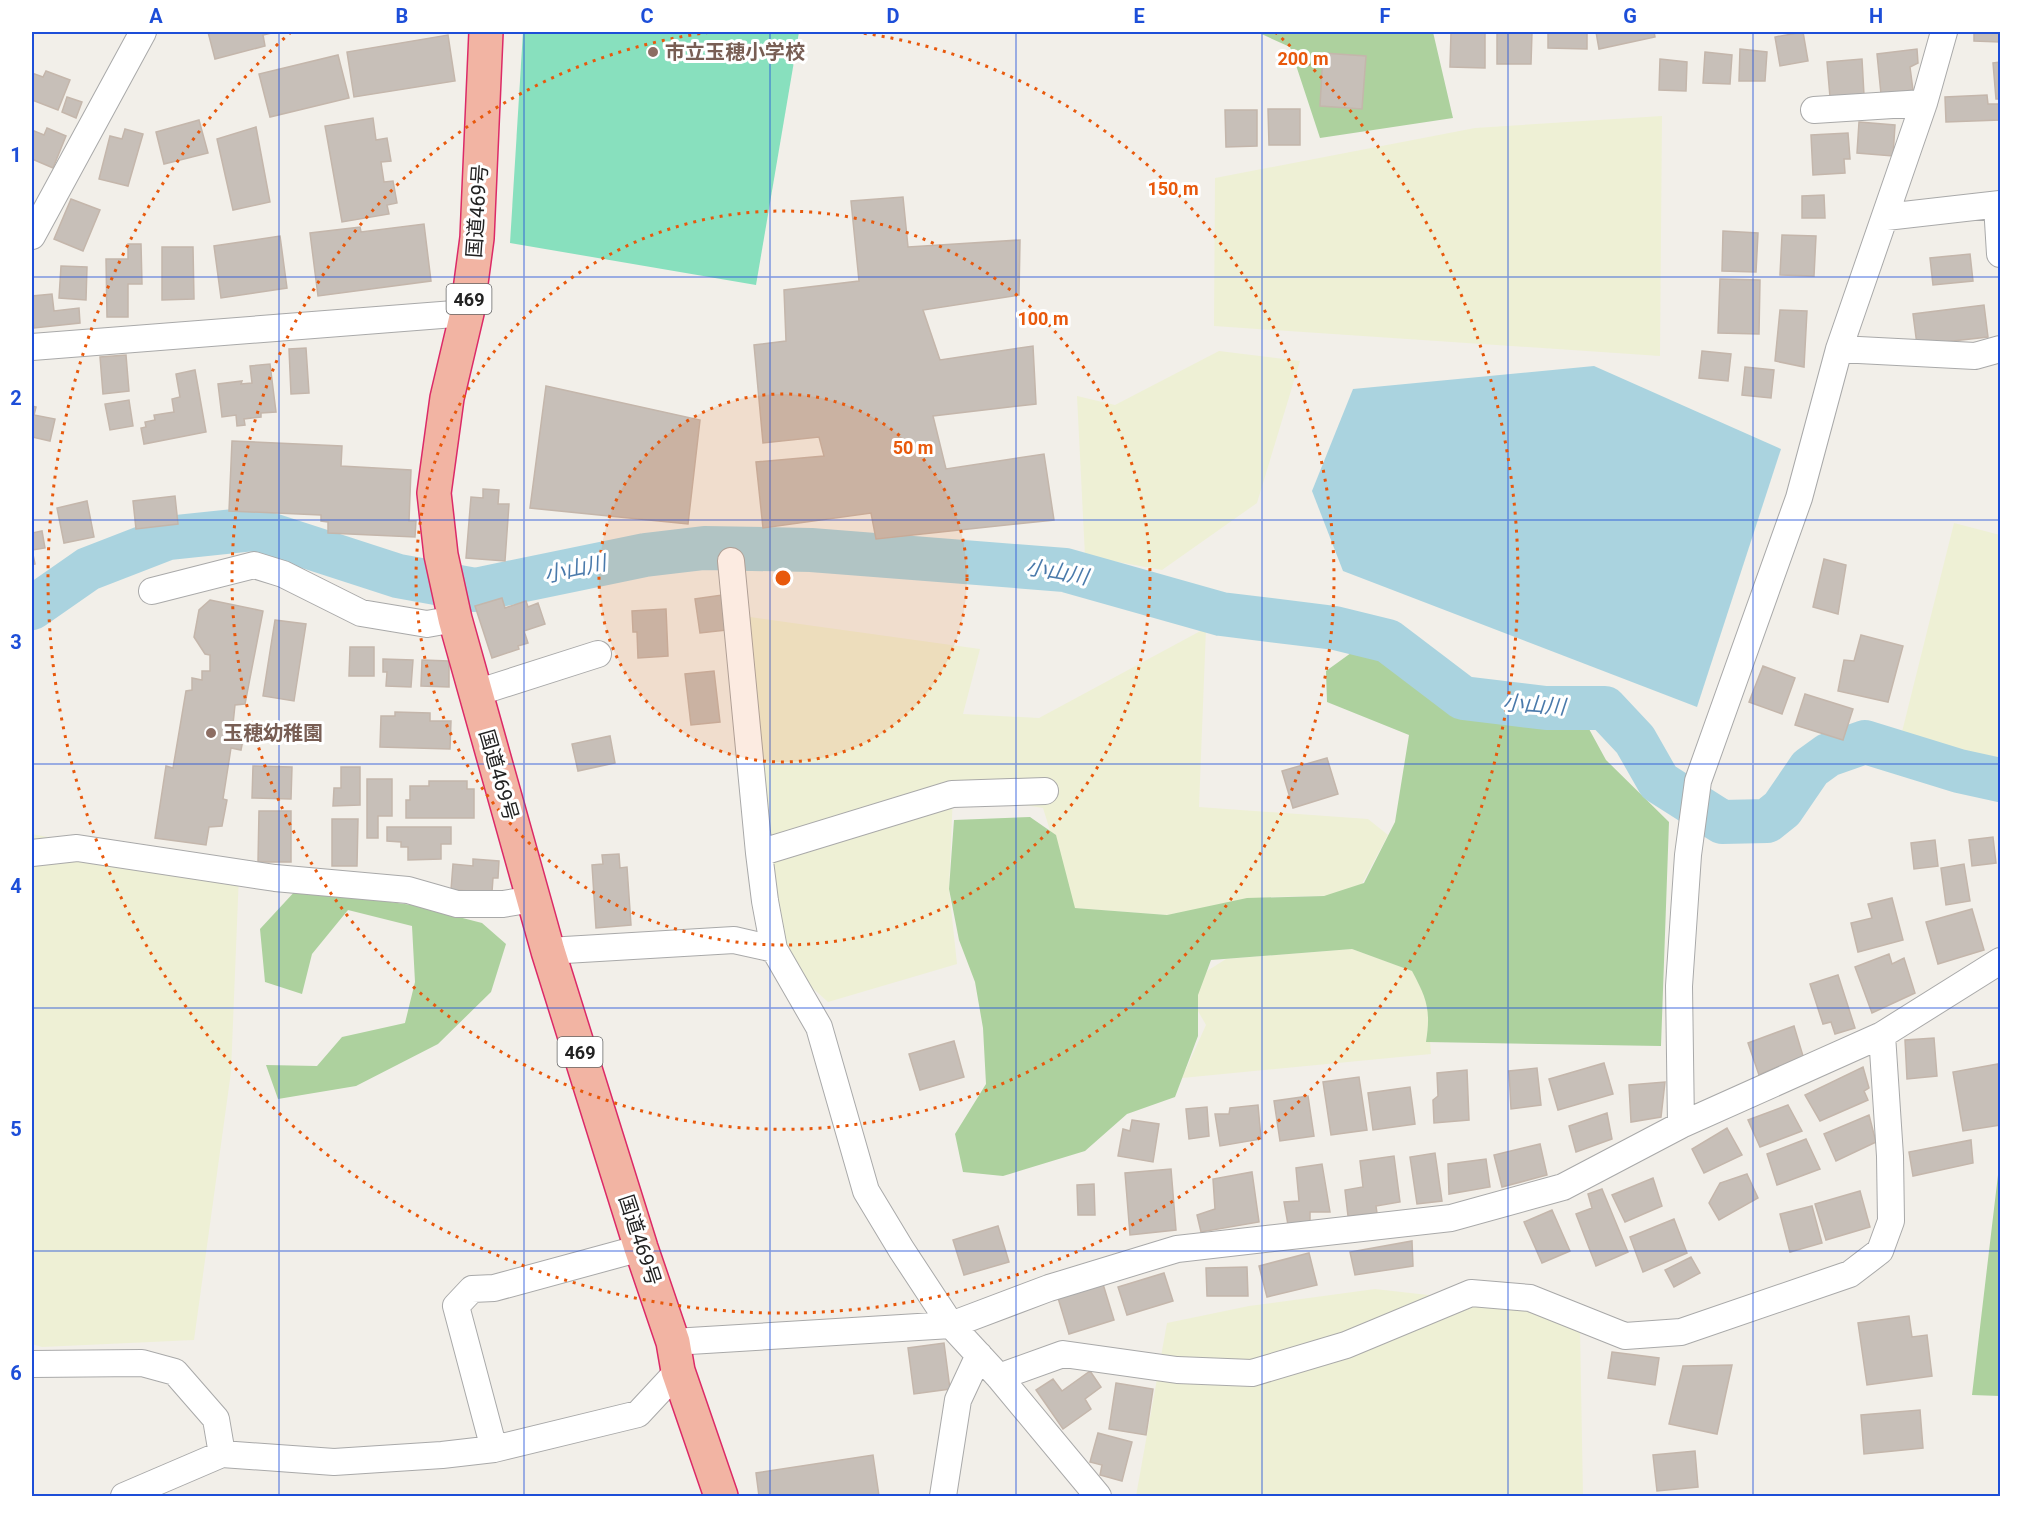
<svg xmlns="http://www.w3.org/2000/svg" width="2032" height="1528" font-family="Roboto,'Noto Sans JP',sans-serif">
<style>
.farmland{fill:#eef0d5}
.forest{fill:#add19e}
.pitch{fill:#88e0be}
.water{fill:#aad3df}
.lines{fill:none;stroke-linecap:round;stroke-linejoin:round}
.river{stroke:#aad3df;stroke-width:44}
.building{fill:#c7bfb8;stroke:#c4b6ab;stroke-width:1.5}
.minor-casing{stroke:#a9a9a9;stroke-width:28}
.trunk-casing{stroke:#dc2a67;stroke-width:36}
.minor{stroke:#fff;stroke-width:26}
.trunk{stroke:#f2b4a3;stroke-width:33}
.grid{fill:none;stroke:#1d4ed8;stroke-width:1.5;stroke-opacity:0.55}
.ring{fill:none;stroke:#e8590c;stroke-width:3;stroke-dasharray:3 6}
.education-dot{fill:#8d6e63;stroke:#fff;stroke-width:2}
.labels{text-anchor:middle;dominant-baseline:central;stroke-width:6;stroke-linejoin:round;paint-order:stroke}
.shield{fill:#fff;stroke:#646464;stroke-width:1.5}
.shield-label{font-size:18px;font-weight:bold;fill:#222}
.education-label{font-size:20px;font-weight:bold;fill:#785e54;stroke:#fff;text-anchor:start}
.street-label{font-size:20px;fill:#222;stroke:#fff}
.water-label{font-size:21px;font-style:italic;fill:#4a7aab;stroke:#fff}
.centre{fill:#e8590c;stroke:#fff;stroke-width:3}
.ring-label{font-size:18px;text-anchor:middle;font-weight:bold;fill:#e8590c;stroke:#fff;stroke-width:6;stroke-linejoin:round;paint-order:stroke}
.neatline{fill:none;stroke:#1d4ed8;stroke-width:2}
.grid-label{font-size:20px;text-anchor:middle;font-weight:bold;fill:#1d4ed8}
</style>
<rect width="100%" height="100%" fill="#f2efe9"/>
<!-- farmland -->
<path class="farmland" d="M1662,116L1660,356L1214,326L1215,178L1475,128Z
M1219,351L1300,361L1257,503L1162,570L1085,556L1077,396L1115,405Z
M1954,523L2000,535V762L1897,752Z
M743,616L980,649L963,714L1039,718L1206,628L1199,807L1368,819L1388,835L1356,895L1268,897L1167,915L1074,908L1043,808L953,794L949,889L957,964L828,1002L767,947Z
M32,834L239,874L231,1072L194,1340L42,1347L32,1344Z
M1352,949L1413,971L1427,1001L1431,1054L1182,1078L1206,1025L1190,997L1207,971L1226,959Z
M1375,1289L1481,1301L1524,1298L1580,1330L1583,1496H1136L1167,1323L1249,1306Z"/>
<!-- forest -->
<path class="forest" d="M1257,32H1433L1453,118L1320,138L1290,47Z
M1362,645L1474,710L1577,707L1606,760L1669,822L1661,1046L1426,1042C1431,1010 1427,999 1412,971L1352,949L1211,960L1198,995V1036L1175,1097L1127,1114L1085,1151L1003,1176L963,1172L955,1134L986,1084L983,1028L975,982L959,940L949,889L954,820L1030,817L1056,835L1075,908L1167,915L1247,898L1324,896L1364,883L1395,822L1409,735L1327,702L1326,671Z
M297,889L412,905L482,923L506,944L491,992L438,1044L356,1086L278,1099L266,1065L317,1066L342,1037L405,1023L415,982L412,926L348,910L312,954L302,994L265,982L260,929Z
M2000,1174V1396L1972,1395L1998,1175Z"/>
<!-- pitch -->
<path class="pitch" d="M523,32H799L756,285L510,243Z"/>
<!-- water -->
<path class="water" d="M1594,366L1781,449L1697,707L1343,571L1312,491L1353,389Z"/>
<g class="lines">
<!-- river -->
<path class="river" d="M32,608L88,569L168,538L253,529L398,576L475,590L645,555L704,548L811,550L1065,570L1221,614L1335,628L1388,641L1463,698L1546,708H1605L1635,740L1659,782L1722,822L1767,821L1782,809L1810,768L1828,755L1865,742L1959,771L2000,780"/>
</g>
<!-- building -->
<path class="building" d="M208,32L246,33L276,32L263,35L265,46L215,59Z
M1451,32H1485V68L1450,67Z
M1497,32H1532L1531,64H1497Z
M1548,32H1587V49L1548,48Z
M1596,32H1654L1655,37L1599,49Z
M1803,32L1808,61L1780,66L1775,37Z
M1974,32H2000V42L1974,41Z
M448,35L455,81L354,97L347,52Z
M1740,49L1767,52L1765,81H1739Z
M1917,49L1918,63L1910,67L1913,90L1881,94L1877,54Z
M1705,52L1732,55L1730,84L1703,83Z
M1323,53L1366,56L1362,109L1320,106Z
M338,55L349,98L270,117L259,74Z
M1660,59L1687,62L1686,91L1659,90Z
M1862,59L1864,95L1830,97L1827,62Z
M2000,62V99H1996L1993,63Z
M46,71L70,80L58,110L32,100V73L43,77Z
M1987,95L1988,104H2000V120L1946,122L1945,97Z
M67,97L82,102L76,118L62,112Z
M1268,109H1300V145H1269Z
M1225,110H1257V146L1226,147Z
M373,118L376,140L387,138L391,161L381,162L384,182L393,181L397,203L387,205L389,214L342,222L325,126Z
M199,120L208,153L164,164L156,132Z
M1859,122L1895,125L1893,156L1857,153Z
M256,127L270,202L233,210L217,139Z
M47,128L66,136L53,168L32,159V130L44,135Z
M125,129L143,134L128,186L99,179L110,136L122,139Z
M1848,133L1850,159H1844L1845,173L1813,175L1811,135Z
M1824,195L1825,218H1802V196Z
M903,197L908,247L1020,240L1019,295L923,310L940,360L1033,346L1036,404L933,416L946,469L1044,454L1054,520L876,539L871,513L763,528L756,462L824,456L819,437L763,443L754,345L786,341L784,290L859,281L851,201Z
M71,199L100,210L83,251L54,239Z
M424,224L431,281L318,296L310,233L360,227L361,232Z
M1723,231L1758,233L1756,272L1722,271Z
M1782,235L1816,236L1814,276L1780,275Z
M280,236L287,288L221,298L214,246Z
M128,244H141L142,284H128V317H107L106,259H128Z
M162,247H193L194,299L162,300Z
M1970,254L1973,281L1933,285L1930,258Z
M61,266L87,267L86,300L59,298Z
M1720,279L1760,280L1759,334L1718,333Z
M52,294L54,311L79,308L80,323L34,328L32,314V296Z
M1984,305L1988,337L1917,345L1913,314Z
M1780,310L1807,311L1804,367L1775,361Z
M306,348L309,393L291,394L289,349Z
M1702,351L1731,354L1728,381L1699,378Z
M126,355L129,391L103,394L100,357Z
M270,364L276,412L261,413V417L244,419L245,425L237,426L236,415L222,417L218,384L242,381L241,384L252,383L250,366Z
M1745,367L1774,370L1771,398L1742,395Z
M195,370L206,432L144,444L141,428L146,427L145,422L155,420L154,415L174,412L172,399L180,397L176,374Z
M546,386L700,420L688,524L530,508Z
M129,400L133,426L110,430L105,404Z
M32,406L36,407L34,415L55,419L50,441L32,437Z
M232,441L342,446L341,466L411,470L409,521H416L415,537L328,533V522L321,521V515L229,511Z
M483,489L499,490L498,504H509L505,561L466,558L471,497L483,498Z
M175,496L178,524L136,529L133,501Z
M87,501L94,537L64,543L57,508Z
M42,531L45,548L32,550L35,564L32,565V533Z
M1824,559L1846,565L1838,614L1813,607Z
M729,594L731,613L723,615L726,630L700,633L695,599Z
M502,598L505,608L526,601L528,607L538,603L545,624L524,631L528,643L518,646L519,649L492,658L475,606Z
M210,600L263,611L245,704L235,705L233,724L246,725L241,750L231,748L223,799L227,800L222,826L209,827L206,845L155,838L166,766L173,768L186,691L192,690V678L202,680V671H210V655L205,654L194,637L199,610Z
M666,609L668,656L638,658L637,632H633L632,611Z
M275,620L306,624L294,701L263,696Z
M1861,635L1903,646L1888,702L1838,691L1844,660L1854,661Z
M350,647H374V676H349Z
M383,659L413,660L411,687L386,686L387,672H383Z
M422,660L449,661V687L421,686Z
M1763,666L1795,678L1782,714L1749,702Z
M714,671L720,722L691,725L685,674Z
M1805,694L1853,709L1843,740L1795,725Z
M395,712L430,713V721H451L450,749L380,747L381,716H395Z
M610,736L615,763L578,771L572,744Z
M1327,758L1338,794L1293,808L1282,771Z
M253,766L292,767L291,799L252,798Z
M341,767H360V805L333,806L334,788H341Z
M367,779H392V816H378V838H367Z
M429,781H467V789H474V818H406V800H410V786H429Z
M259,811H291V862H258Z
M332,819H358L357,866H332Z
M387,827H451V844H441V859L408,860V847H401V842L387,841Z
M1993,837L1996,863L1972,866L1969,840Z
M1935,840L1938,866L1914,869L1911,843Z
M619,854L620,868L627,867L631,925L596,928L592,865L603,864L602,855Z
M473,859L499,861L498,878H493L492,892L451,890L453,864L473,866Z
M1964,864L1970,901L1946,905L1941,868Z
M1892,898L1903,940L1858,952L1851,923L1872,918L1868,904Z
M1972,909L1984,950L1938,964L1926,922Z
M1889,954L1892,964L1904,958L1915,993L1872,1013L1855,967Z
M1838,975L1855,1028L1835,1034L1831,1022L1823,1024L1810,984Z
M1794,1026L1803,1056L1759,1075L1748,1043Z
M1934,1038L1937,1076L1907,1079L1905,1040Z
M954,1041L964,1077L920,1090L909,1054Z
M1604,1063L1613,1094L1558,1110L1549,1079Z
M1998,1064L2000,1081V1125L1963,1131L1953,1072Z
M1863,1067L1869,1088L1864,1091L1868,1100L1820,1121L1805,1095Z
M1537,1068L1541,1105L1511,1109L1509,1071Z
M1467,1070L1469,1120L1434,1123L1433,1100L1438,1096L1437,1073Z
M1359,1077L1367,1130L1331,1135L1323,1082Z
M1665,1082L1661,1117L1631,1122L1629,1085Z
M1410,1087L1415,1124L1373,1130L1368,1093Z
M1308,1096L1314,1136L1280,1141L1274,1101Z
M1258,1105L1261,1139L1220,1146L1215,1114H1229L1230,1108Z
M1788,1105L1802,1131L1760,1147L1748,1120Z
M1207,1107L1209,1136L1189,1139L1186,1109Z
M1607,1113L1612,1139L1576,1152L1569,1126Z
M1869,1115L1876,1142L1836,1161L1824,1134Z
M1132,1120L1159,1124L1153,1162L1118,1156L1123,1129L1130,1131Z
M1727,1128L1742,1155L1704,1173L1692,1149Z
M1806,1139L1820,1169L1777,1185L1767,1154Z
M1971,1140L1973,1163L1913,1176L1909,1152Z
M1540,1144L1547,1175L1502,1187L1494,1155Z
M1435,1153L1442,1201L1417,1204L1410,1157Z
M1394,1156L1400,1202L1376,1206L1377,1213L1348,1216L1345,1190L1363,1187L1360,1161Z
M1486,1159L1490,1187L1449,1194L1448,1164Z
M1322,1164L1330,1212H1310V1221L1288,1225L1284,1202L1299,1201L1296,1168Z
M1171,1169L1176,1230L1130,1235L1125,1173Z
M1252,1172L1259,1222L1201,1232L1197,1215L1215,1209L1213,1179Z
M1747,1174L1758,1198L1719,1220L1709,1203L1720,1183Z
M1653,1178L1662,1206L1625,1222L1612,1195Z
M1094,1184L1095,1215H1078L1077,1185Z
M1602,1189L1628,1252L1596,1266L1576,1214L1592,1208L1588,1194Z
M1860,1191L1870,1227L1826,1240L1815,1204Z
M1812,1206L1822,1243L1790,1252L1780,1214Z
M1552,1210L1570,1251L1542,1263L1524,1222Z
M1674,1219L1687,1253L1643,1272L1630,1237Z
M998,1226L1009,1262L964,1275L953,1240Z
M1412,1241L1413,1266L1355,1275L1350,1252Z
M1309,1253L1317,1285L1267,1297L1259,1266Z
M1691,1257L1700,1273L1674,1287L1665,1270Z
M1247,1267L1248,1296H1207L1206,1268Z
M1164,1273L1173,1301L1127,1315L1118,1287Z
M1103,1284L1114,1320L1069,1334L1058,1298Z
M1909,1316L1912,1337L1927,1335L1932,1376L1867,1385L1858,1323Z
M944,1343L950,1389L914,1394L908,1348Z
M1612,1352L1659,1358L1655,1385L1608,1378Z
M1732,1365L1717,1434L1669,1424L1683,1366Z
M1090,1371L1101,1387L1085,1399L1091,1409L1063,1429L1036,1390L1053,1379L1062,1391Z
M1116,1383L1153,1389L1146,1435L1109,1429Z
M1920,1410L1923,1448L1864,1454L1861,1415Z
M1098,1433L1132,1442L1122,1481L1100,1475L1102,1465L1090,1462Z
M1695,1451L1698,1487L1657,1491L1653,1455Z
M873,1455L879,1496H759L756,1473Z"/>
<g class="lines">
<!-- minor casing -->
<g class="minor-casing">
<path id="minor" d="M1814,110L1924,103
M1997,205L2000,254
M1886,217L2000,204
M32,236L143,32
M32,347L467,313
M1839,349L1975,356L2000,349
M731,561L759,853
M152,591L254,565L283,574L361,613L427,624L455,619
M476,693L598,654
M32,853L77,848L275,878L408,890L457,904H503L533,899
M774,949L765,901L759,853L952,794L1045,791
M548,951L734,940L774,949L819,1027L866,1191L901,1249L951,1325L999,1377L1098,1496
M1681,1125L1679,986L1688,855L1698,781L1799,498L1839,349L1924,103L1944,32
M673,1342L951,1325L1049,1288L1177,1249L1451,1218L1563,1187L1681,1125L1882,1035L2000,961
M32,1364L142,1363L175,1372L216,1419L222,1454
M999,1377L1063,1354L1177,1370L1252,1373L1346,1345L1471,1293L1530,1298L1625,1336L1681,1332L1850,1274L1880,1251L1891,1221L1890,1156L1882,1035
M494,1449L456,1306L472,1289L494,1288L641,1248
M124,1496L222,1454L334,1462L442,1455L494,1449L638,1414L678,1371
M943,1496L958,1400L979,1355"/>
</g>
<!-- trunk casing -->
<g class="trunk-casing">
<path id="trunk" d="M486,32L477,238L467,313L447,398L434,493L441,555L455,619L548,951L641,1248L673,1342L678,1371L721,1496"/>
</g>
<!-- minor -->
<use href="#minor" class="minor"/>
<!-- trunk -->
<use href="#trunk" class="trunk"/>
</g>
<!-- grid -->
<path class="grid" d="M279,32V1496M524,32V1496M770,32V1496M1016,32V1496M1262,32V1496M1508,32V1496M1753,32V1496M32,277H2000M32,520H2000M32,764H2000M32,1008H2000M32,1251H2000"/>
<!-- distance rings -->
<circle cx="783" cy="578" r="184" fill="#e8590c" fill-opacity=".12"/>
<g class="ring">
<circle cx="783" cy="578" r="184"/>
<circle cx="783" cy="578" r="367"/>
<path d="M855 32A551 551 0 1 1 711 32"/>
<path d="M1275 32A735 735 0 1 1 291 32"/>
</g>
<!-- markers -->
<g class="education-dot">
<circle cx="653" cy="52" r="6"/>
<circle cx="211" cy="733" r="6"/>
</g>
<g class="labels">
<!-- shield labels -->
<g class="shield">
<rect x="446.5" y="284" width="45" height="30" rx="4.5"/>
<rect x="557.5" y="1037" width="45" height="30" rx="4.5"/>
</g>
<g class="shield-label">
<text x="469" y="299">469</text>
<text x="580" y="1052">469</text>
</g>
<!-- education labels -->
<g class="education-label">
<text x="665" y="52">市立玉穂小学校</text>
<text x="223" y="733">玉穂幼稚園</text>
</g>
<!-- street labels -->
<g class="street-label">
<text transform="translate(477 211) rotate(-86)">国道469号</text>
<text transform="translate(499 775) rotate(74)">国道469号</text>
<text transform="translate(640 1240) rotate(72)">国道469号</text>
</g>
<!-- water labels -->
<g class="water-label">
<text transform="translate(575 569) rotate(-12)">小山川</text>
<text transform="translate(1057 572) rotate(10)">小山川</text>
<text transform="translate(1534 705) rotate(4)">小山川</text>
</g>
</g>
<circle cx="783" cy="578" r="9" class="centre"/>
<g class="ring-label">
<text x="1303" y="65">200 m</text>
<text x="1173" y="195">150 m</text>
<text x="1043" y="325">100 m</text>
<text x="913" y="454">50 m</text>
</g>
<!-- border -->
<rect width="2032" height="1528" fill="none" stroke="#ffffff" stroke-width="66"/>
<rect x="33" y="33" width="1966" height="1462" class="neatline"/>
<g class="grid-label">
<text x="156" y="23">A</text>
<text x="402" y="23">B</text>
<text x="647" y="23">C</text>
<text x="893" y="23">D</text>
<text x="1139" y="23">E</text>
<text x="1385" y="23">F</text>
<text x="1630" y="23">G</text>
<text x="1876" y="23">H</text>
<text x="16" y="162">1</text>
<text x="16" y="405">2</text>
<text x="16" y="649">3</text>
<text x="16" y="893">4</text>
<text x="16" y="1136">5</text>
<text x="16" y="1380">6</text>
</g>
</svg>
